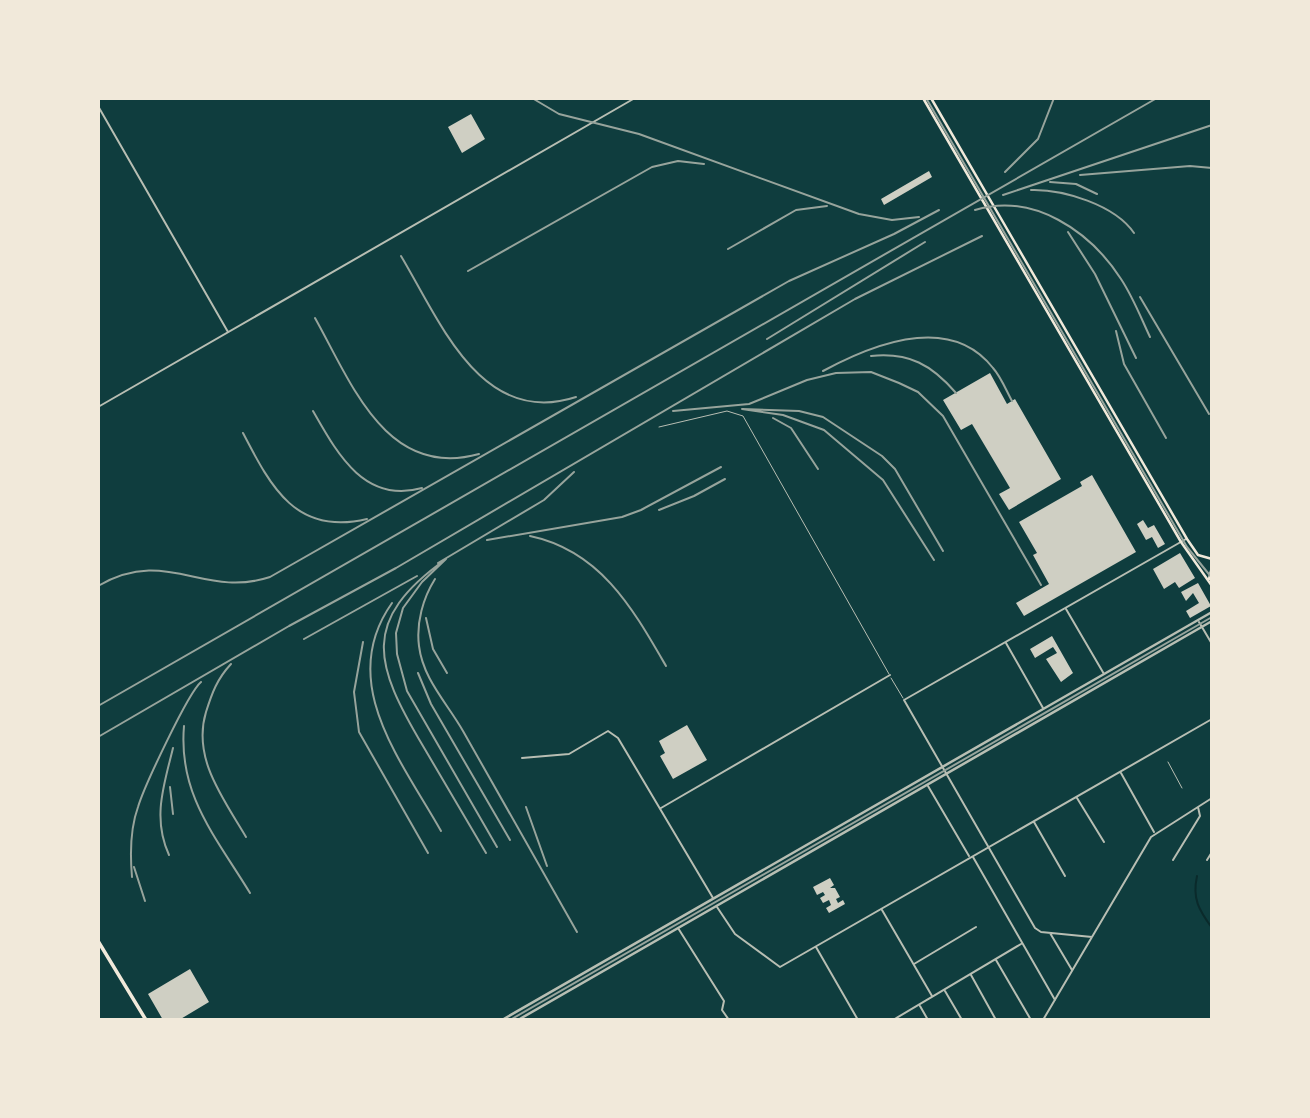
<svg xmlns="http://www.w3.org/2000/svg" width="1310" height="1118" font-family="Lato,sans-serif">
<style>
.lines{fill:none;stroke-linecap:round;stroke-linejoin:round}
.stream{stroke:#0a2a2b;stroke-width:2}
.building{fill:#cfcfc3}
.service{stroke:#b8beb3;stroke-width:1}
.minor{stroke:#b8beb3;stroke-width:2}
.tertiary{stroke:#b8beb3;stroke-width:2.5}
.secondary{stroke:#f1e9da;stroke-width:2.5}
.primary{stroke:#f1e9da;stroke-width:3.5}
.tram{stroke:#97a49c;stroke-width:2}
.rail{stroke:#97a49c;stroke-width:2}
</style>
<rect width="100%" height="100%" fill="#0f3d3e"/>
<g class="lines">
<!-- stream -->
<path class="stream" d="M1197,876C1192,899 1199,910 1212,928"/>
</g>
<!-- building -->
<path class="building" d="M471,114L485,139L462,153L448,127Z
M929,171L932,177L884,205L881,199Z
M990,373L1007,404L1015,399L1061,479L1009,510L999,494L1010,488L972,424L961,430L943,400Z
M1092,475L1136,552L1024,616L1016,603L1049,584L1033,555L1037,553L1019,522L1082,486L1080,482Z
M1143,520L1148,528L1154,525L1165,544L1158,548L1152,537L1146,540L1137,524Z
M1180,553L1195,578L1179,588L1175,582L1164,589L1153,569Z
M1198,583L1211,606L1190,618L1186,611L1199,603L1193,593L1186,601L1181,592Z
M1052,636L1073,673L1061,682L1046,659L1057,653L1053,647L1035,658L1030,649Z
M687,725L707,760L673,779L660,756L665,753L659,741Z
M830,878L834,885L830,888H835L840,897L836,899L838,903L843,900L845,904L829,913L826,908L831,905L829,900L823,903L820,898L825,895L823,892L817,895L813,887Z
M190,969L209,1002L179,1020H163L148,994Z"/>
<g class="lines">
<!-- service -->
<path class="service" d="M659,427L727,411L743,416L889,674
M891,678L903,698
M1168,762L1182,788"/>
<!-- minor -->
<path class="minor" d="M98,106L228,332
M98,407L635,98
M1066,609L1104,674
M1199,622L1212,644
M1006,643L1043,708
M1212,736V737
M522,758L569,754L608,731L618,738L713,898
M1121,773L1154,832
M928,786L969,856
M1077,798L1104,842
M661,808L890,675
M1034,822L1065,876
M973,857L1055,1000
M1173,860L1200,816L1198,807
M1207,860L1212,852
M717,907L735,934L780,967L1212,719
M882,910L932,996
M678,928L724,1001L722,1010L729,1020
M1050,933L1072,970
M1092,937L1041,932L1035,928L904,700L1186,539
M816,947L858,1020
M996,960L1031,1020
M914,964L976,927
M971,975L996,1020
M945,991L962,1020
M920,1006L928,1020
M893,1020L1021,944
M1043,1020L1151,837L1212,798"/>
<!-- tertiary -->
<path class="tertiary" d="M502,1020L1212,612
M518,1020L1212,621"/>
<!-- secondary -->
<path class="secondary" d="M923,98L1181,542L1212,586
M931,98L1187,539L1198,555L1212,559
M1209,579L1212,567"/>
<!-- primary -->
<path class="primary" d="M98,941L146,1020"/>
<!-- tram -->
<path class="tram" d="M926,98L1187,547L1212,578
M510,1020L1212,617"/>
<!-- rail -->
<path class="rail" d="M532,98L559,114L639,134L859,214L892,220L919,217
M1005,172L1038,139L1054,98
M1080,175L1190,166L1212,168
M1050,182L1076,184L1097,194
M1031,190C1063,189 1115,205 1134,233
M1003,195L1212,125
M975,210C1033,192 1090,231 1121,279C1133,297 1141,318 1150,337
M1068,232L1095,274L1136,358
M728,249L796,210L827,206
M401,256C440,321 481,428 576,397
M468,271L652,167L678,161L704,164
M1140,297L1209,414
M315,318C351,382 386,480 479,454
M1116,331L1124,364L1166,438
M767,339L925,242
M871,356C909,352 932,365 956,393
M823,371C873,344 950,313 993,368C1001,377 1006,390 1012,401
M313,411C337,453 364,504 422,488
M673,411L749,404L807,380L836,373L871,372L899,383L918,392L943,416L1041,585
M773,418L791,428L818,469
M243,433C271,487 296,536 367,519
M659,510L694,496L725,479
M530,536C601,551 633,609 666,666
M487,540L622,517L641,510L721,467
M934,560L883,480L824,430L783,415L742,409L799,411L823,417L882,456L895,469L943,551
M438,563L544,500L574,472
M435,579C423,598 416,623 419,646C423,679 447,703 463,731C501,798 539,865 577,932
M98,586C167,546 203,599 270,577L789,281L894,234L939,210
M392,603C336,682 401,760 441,831
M426,618L433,649L447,673
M304,639L417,576
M363,642L354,692L359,732L428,853
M231,664C217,679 212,693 206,712C192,758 223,798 246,837
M418,673L431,704L510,840
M98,706L1157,98
M184,726C178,795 216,837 250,893
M98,737L289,626L396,568L855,299L982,236
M170,787L173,814
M526,807L547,866
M486,853C465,817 444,782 423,746C375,665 359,621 446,559L422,582L403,608L396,633L397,654L407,691L497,847
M169,855C152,818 164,785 173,748
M134,867L145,901
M132,877C130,854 130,829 138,807C144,787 188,693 201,682"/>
</g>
<!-- border -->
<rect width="1310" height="1118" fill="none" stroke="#f1e9da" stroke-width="200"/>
</svg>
